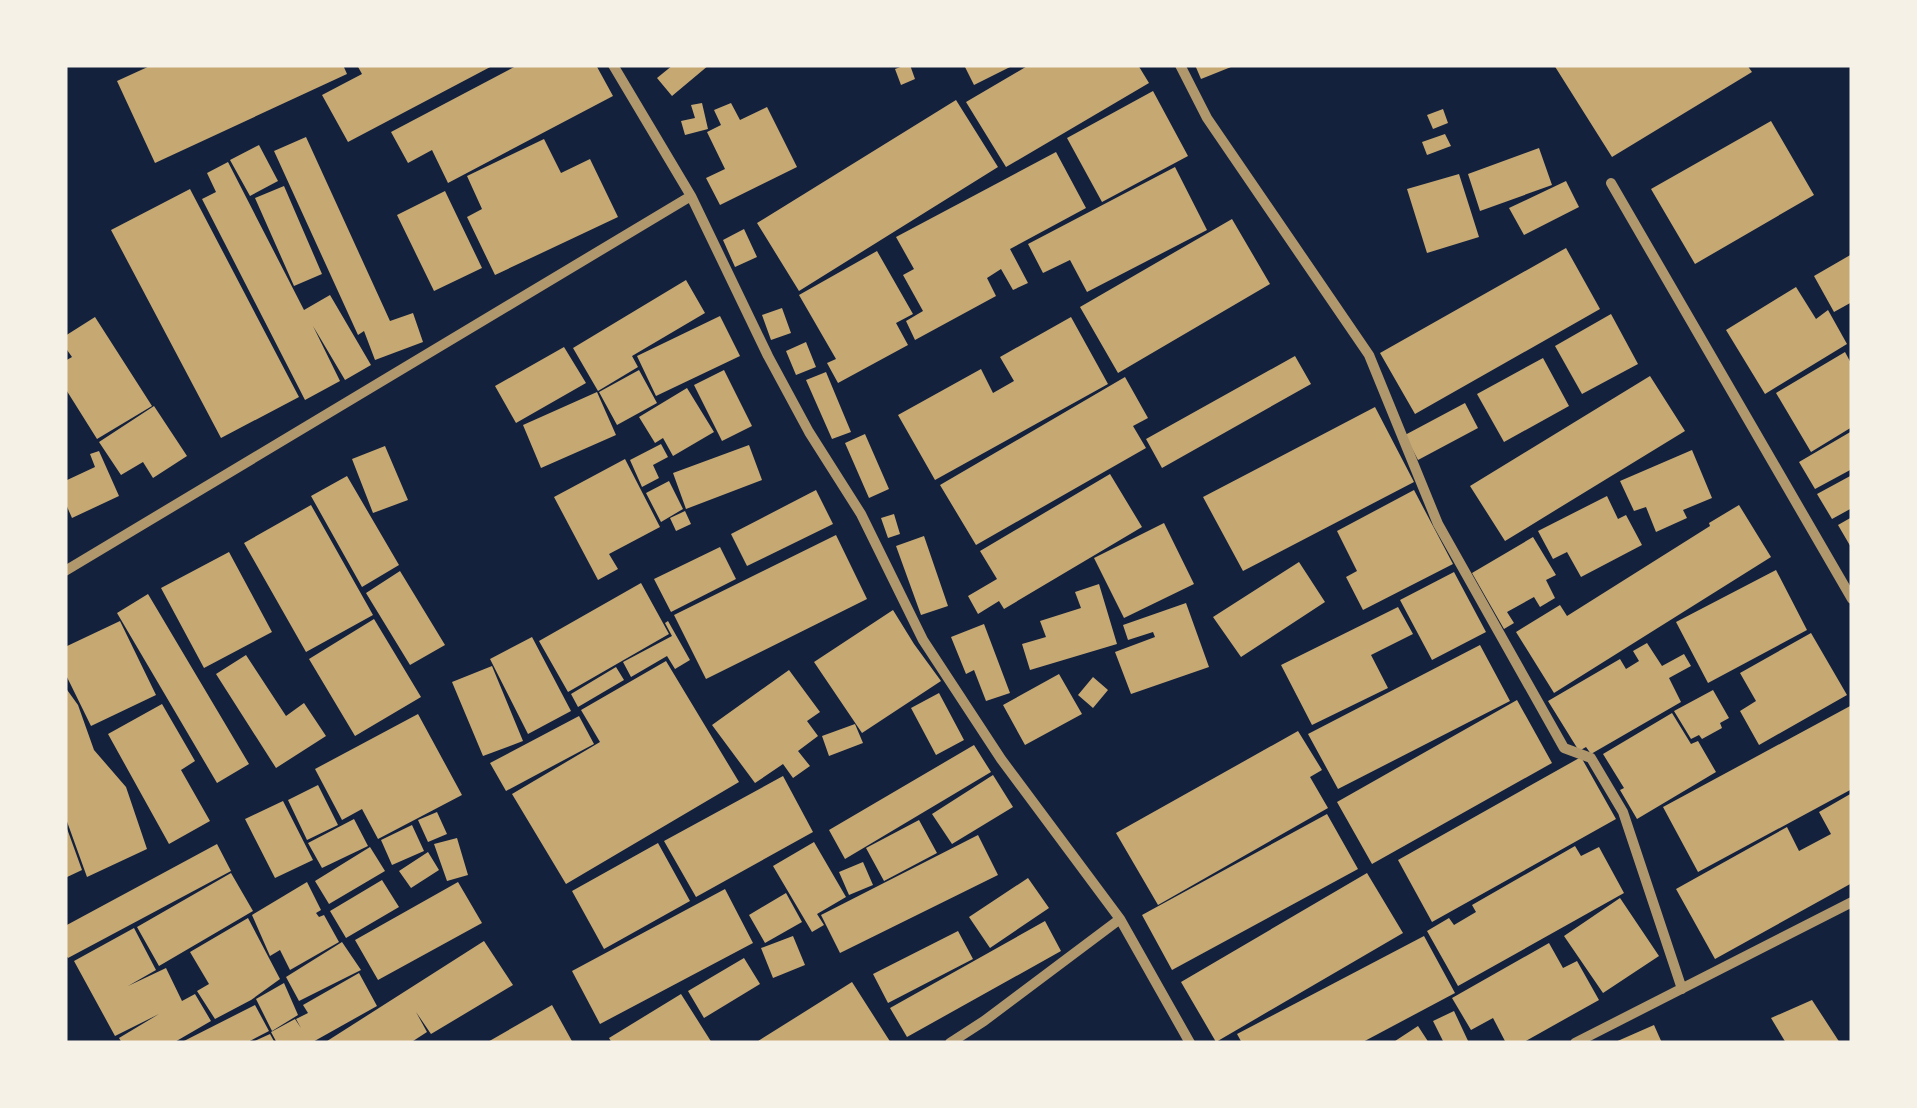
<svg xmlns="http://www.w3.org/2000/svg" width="1917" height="1108" font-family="'PT Sans Narrow',sans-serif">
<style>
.building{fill:#c6a872}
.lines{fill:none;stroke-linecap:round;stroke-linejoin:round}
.minor{stroke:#b1986c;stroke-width:10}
</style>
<rect width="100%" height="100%" fill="#14213d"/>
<!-- building -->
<path class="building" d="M152,65H343L347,74L155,163L117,81Z
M357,65H494L348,142L322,95L362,74Z
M518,65H596L613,96L448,183L432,150L408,163L391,132Z
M673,65H709L672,96L657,78Z
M906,65H910L915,79L901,85L895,69Z
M964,65H1014L974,85Z
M1029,65H1138L1149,83L1006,167L966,102Z
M1195,65H1236L1201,79Z
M1554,65H1747L1752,72L1612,157Z
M1153,91L1188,156L1102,202L1067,138Z
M956,100L998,167L799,291L757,223Z
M702,103L708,129L685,135L681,121L695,118L691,105Z
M731,103L740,120L767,107L797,167L720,205L706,178L725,169L707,132L721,125L714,110Z
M1443,109L1448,123L1433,129L1427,115Z
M1771,121L1814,195L1695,264L1651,189Z
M1445,134L1451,146L1427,155L1422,142Z
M306,137L390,321L413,313L423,342L375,360L364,331L358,335L274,151Z
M544,139L561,173L590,159L618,217L495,275L467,217L482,209L467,176Z
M259,145L278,181L250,196L230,160Z
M1539,148L1552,185L1480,211L1468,174Z
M1056,152L1086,208L1010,249L1028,283L1013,290L1001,269L987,278L996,296L915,340L906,321L923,311L903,275L914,269L896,237Z
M228,162L304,310L330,295L371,365L345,380L313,326L340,381L305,400L202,199L216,192L207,173Z
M1175,167L1207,230L1087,292L1070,260L1043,273L1028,244Z
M1459,174L1479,237L1427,253L1407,189Z
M1566,181L1579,207L1524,235L1509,208Z
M284,186L322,274L294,286L255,198Z
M190,189L299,397L221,438L111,230Z
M445,191L482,268L434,291L397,215Z
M1232,219L1270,284L1118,373L1080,307Z
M744,229L757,257L735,267L723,240Z
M1566,248L1600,309L1415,414L1380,353Z
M877,251L913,314L896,323L908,345L838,383L827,363L836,359L799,295Z
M1852,254V302L1834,312L1814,276Z
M686,280L705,313L632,356L638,367L598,391L573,348Z
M1796,287L1816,319L1828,310L1847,344L1765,394L1726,330Z
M782,308L791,333L771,340L762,315Z
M1611,314L1638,364L1582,394L1555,346Z
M720,316L740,356L656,396L637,356Z
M95,317L152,406L97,439L65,388V361L72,357L65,347V336Z
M1071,317L1108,384L935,480L898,415L981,369L993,393L1014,381L1000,357Z
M806,342L816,367L796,375L786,351Z
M564,347L586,383L516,423L495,386Z
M1845,352L1852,365V427L1811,452L1776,393Z
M1295,356L1311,384L1162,468L1146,439Z
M1543,358L1569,406L1504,442L1477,394Z
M639,370L657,403L617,425L599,392Z
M724,370L752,426L722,441L694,385Z
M826,372L851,432L832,439L806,380Z
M1650,376L1685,431L1505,541L1470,486Z
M1125,377L1148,418L1133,426L1146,448L976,545L940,485Z
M687,388L714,432L673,456L663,438L655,443L639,417Z
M597,392L616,435L541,468L523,425Z
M1465,403L1478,428L1418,460L1405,435Z
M154,406L187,456L153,478L143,462L121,475L99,442Z
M1375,407L1414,482L1243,571L1203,497Z
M1852,431V469L1815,489L1799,462Z
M865,434L889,489L869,498L845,443Z
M661,444L668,457L653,465L659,478L642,487L630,460Z
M749,445L762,480L686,509L673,473Z
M385,446L408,500L373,513L352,459Z
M1692,450L1712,498L1683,510L1687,518L1656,532L1646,507L1634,511L1620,481Z
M99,451L119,496L72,518L65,502V481L95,467L90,454Z
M625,459L660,527L609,554L618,569L598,580L554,497Z
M1110,474L1142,527L1004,609L999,601L978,614L968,596L997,579L980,551Z
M1852,475V508L1832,519L1817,494Z
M347,476L399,565L362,587L311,496Z
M669,481L683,509L661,522L646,493Z
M816,490L833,524L747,566L731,534Z
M1414,490L1453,564L1363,610L1346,577L1357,571L1337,531Z
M1607,496L1618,519L1626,515L1642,545L1581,577L1567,552L1553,559L1538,531Z
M311,505L373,615L306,652L244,543Z
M1739,505L1771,557L1554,693L1516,632L1560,605L1567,616L1710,526L1709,523Z
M685,511L691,524L676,531L670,518Z
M894,514L900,534L888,538L881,518Z
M1852,517V549L1838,525Z
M1164,523L1194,584L1124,618L1094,558Z
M836,535L867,599L706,679L674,615Z
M924,536L948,606L921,615L896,546Z
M1533,537L1556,575L1546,580L1555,598L1540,607L1534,597L1507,612L1514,623L1504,629L1472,573Z
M720,547L736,579L671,612L654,579Z
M229,552L272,632L204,668L161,588Z
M1299,562L1325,602L1241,657L1213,617Z
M1776,570L1807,630L1708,683L1676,622Z
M400,571L445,645L410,665L366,593Z
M1454,572L1486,632L1432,660L1400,600Z
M641,583L669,634L568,692L539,641Z
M1099,584L1117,644L1030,670L1022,644L1046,637L1040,621L1081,608L1075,592Z
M148,594L249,764L217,783L117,613Z
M1186,603L1209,667L1131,694L1115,652L1155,637L1153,632L1128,640L1123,625Z
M1398,607L1413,634L1371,655L1388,688L1312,725L1281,665Z
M893,610L914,644L941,681L862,733L814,662Z
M374,619L421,697L355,736L309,659Z
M120,621L156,695L91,726L65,673V647Z
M668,621L690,660L675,669L667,656L631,677L623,662L672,636L665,623Z
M984,624L1010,693L986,701L974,670L966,674L951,637Z
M1811,633L1847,695L1759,745L1740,711L1756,701L1740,673Z
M532,637L571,711L528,734L490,659Z
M1647,643L1662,666L1684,654L1691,666L1669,678L1681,702L1591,754L1586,747L1579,751L1548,701L1620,659L1626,669L1639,661L1633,651Z
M1480,645L1510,701L1338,789L1308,734Z
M246,655L286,716L304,703L326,736L276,768L216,674Z
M666,661L739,782L566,884L512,794L600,742L581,710Z
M492,666L523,741L483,756L452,682Z
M616,667L624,680L578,707L571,694Z
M789,670L820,712L807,721L818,736L798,751L810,766L793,778L783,764L755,783L712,725Z
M1059,674L1082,714L1025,745L1003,705Z
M1093,677L1108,690L1093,708L1078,695Z
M65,687L78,705L94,750L126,787L147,849L87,877L65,816Z
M1713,690L1729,718L1720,723L1722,728L1702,739L1699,735L1691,739L1674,711Z
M939,693L964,740L936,755L911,708Z
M1517,700L1552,763L1372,864L1337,802Z
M162,704L195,761L181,770L210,821L169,844L108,734Z
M1852,705V789L1698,872L1663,807Z
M1672,713L1691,744L1698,741L1716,772L1637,819L1620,790L1624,788L1603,754Z
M418,714L462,795L378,839L362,809L342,820L315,769Z
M579,716L594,744L506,791L490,763Z
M855,724L863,743L829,756L822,736Z
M1298,731L1322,770L1310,777L1328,808L1158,905L1116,833Z
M974,745L991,772L845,859L829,830Z
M1581,757L1616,819L1432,922L1398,860Z
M993,775L1013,807L952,844L932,814Z
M783,776L813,832L696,897L664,841Z
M318,785L338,825L307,840L288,800Z
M1852,793V883L1715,959L1676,889L1787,827L1799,851L1831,834L1819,812Z
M283,801L313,860L275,878L245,819Z
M437,812L447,834L428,842L418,820Z
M1327,814L1358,869L1172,970L1142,915Z
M354,819L368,846L322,868L308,843Z
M919,820L937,853L884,881L866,848Z
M65,823L82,870L65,878Z
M412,825L424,851L392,865L381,840Z
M978,835L998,875L840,953L821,915Z
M457,838L468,875L447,881L434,844Z
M814,842L846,897L817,914L824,925L812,932L773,866Z
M658,843L690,901L604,949L572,891Z
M217,844L231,871L68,958L65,954V926Z
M1575,846L1581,856L1599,847L1624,893L1458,986L1427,931L1449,918L1454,925L1476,912L1472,905Z
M370,847L385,871L329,904L315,881Z
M428,852L439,870L411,888L399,871Z
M863,862L873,885L849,895L839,872Z
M231,873L253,911L159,966L137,927Z
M1367,873L1403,933L1216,1042L1181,982Z
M1028,878L1049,908L990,948L969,917Z
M382,880L399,907L346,938L330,911Z
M307,882L321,910L316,913L319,917L324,915L339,942L290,970L280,950L270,956L252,915Z
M458,882L482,923L378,980L355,940Z
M725,889L753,943L600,1024L572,971Z
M786,893L802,922L765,943L749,915Z
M1620,898L1659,956L1603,993L1564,936Z
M248,918L280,979L251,1000L215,1019L197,991L209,984L190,952Z
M1045,921L1061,951L907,1037L890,1008Z
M134,928L156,970L128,986L166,968L182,1001L195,994L211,1021L173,1043H122L119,1038L159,1014L115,1036L74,961Z
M958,931L973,959L888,1003L873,974Z
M793,936L805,965L773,978L761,948Z
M1424,936L1455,993L1361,1043H1242L1237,1034Z
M484,941L513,985L431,1034L416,1012L427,1032L410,1043H324Z
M342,942L361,970L299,1001L286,977Z
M1549,943L1563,968L1577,961L1599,1000L1522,1043H1506L1493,1018L1471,1030L1452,998Z
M744,958L760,984L704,1018L688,991Z
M359,973L377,1006L311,1043H277L271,1032L295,1019L301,1028L296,1019L308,1013L303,1005Z
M852,982L891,1043H755Z
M284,983L298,1015L272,1031L256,999Z
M681,994L712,1043H612L609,1038Z
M1812,1000L1840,1043H1786L1771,1018Z
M255,1005L269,1031L246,1043H180Z
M552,1005L573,1043H486Z
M1454,1011L1469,1043H1444L1433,1021Z
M1654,1025L1662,1043H1613Z
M1418,1026L1429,1043H1392Z
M270,1034L275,1043H250Z"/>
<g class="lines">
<!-- minor -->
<path class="minor" d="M613,65L691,196L768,356L809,432L861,514L923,640L1001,759L1120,919L1190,1043
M1180,65L1207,118L1369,355L1438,524L1564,748L1591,758L1623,812L1682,989
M1611,183L1852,599
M65,571L691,196
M950,1043L984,1021L1120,919
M1575,1043L1852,902"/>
</g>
<!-- border -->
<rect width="1917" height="1108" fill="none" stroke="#f6f1e7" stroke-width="135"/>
</svg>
